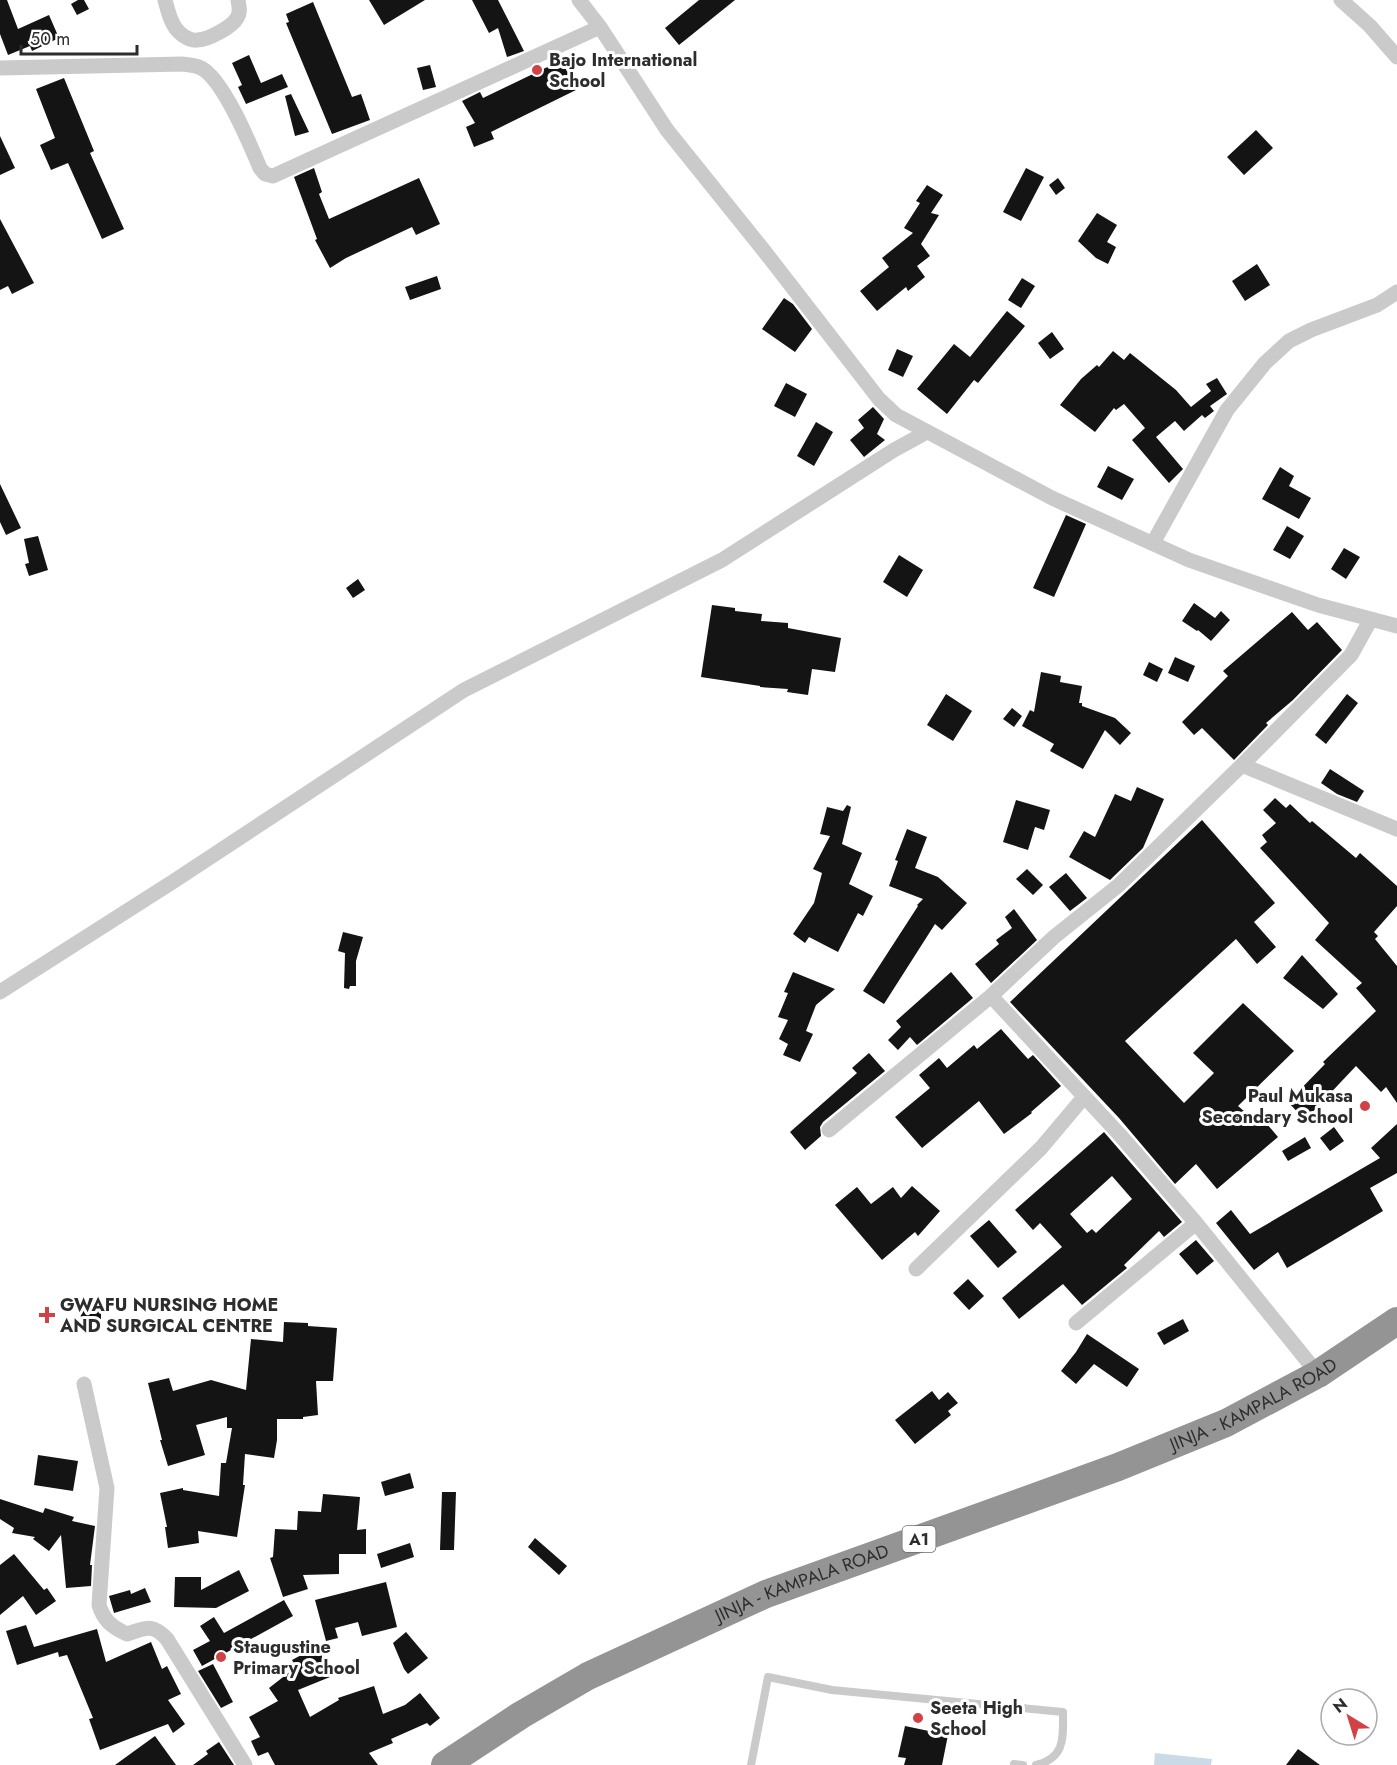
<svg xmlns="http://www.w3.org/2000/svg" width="1397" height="1765" font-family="Jost,sans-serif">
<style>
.water{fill:#cadbe7}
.building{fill:#141414;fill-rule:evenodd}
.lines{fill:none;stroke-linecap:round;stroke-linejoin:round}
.lane{stroke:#cacaca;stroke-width:8}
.street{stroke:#cacaca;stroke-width:15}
.highway{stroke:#949494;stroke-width:28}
.poi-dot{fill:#d14246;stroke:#fff;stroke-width:2}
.labels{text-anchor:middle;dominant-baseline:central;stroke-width:6;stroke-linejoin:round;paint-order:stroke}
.shield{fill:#fff;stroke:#6c6c6c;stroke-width:1.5}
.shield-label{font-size:16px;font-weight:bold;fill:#2d2d2d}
.poi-label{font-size:18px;font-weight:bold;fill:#2d2d2d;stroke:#fff;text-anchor:start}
.street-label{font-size:18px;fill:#2d2d2d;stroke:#fff}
</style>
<rect width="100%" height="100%" fill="#fff"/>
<!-- water -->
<path class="water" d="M1155,1753L1212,1759L1211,1765H1154Z"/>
<!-- building -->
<path class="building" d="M0,0H7L18,29L49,15L59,38L32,51L30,46L8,55L0,34Z
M78,0H84L89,9L77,15L71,4Z
M369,0H425L384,25Z
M472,0H498L524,51L507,57L498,28L489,33Z
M699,0H735L679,45L665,28Z
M313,2L352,97L361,94L370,120L332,134L286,23L289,22L286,14Z
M249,55L261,83L282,74L288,87L246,104L238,87L242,85L232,63Z
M564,59L578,89L491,132L494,139L474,147L466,127L475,123L462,101L480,92L483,98Z
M430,65L436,87L423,90L417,68Z
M64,78L94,151L90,153L124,229L102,239L68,163L51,170L40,145L55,138L36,89Z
M291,94L309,132L295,136L285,96Z
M1256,130L1273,148L1244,175L1227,157Z
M0,136L15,168L0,175Z
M314,168L322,192L319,194L329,219L419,178L440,224L416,235L412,227L346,258L330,268L315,240L317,239L294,177Z
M1026,168L1044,177L1021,221L1003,212Z
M1058,178L1065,188L1056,195L1049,185Z
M927,185L943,195L931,213L939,215L921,244L930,256L917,266L925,277L908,291L906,287L877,311L860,291L889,267L882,258L913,233L904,228L920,203L916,201Z
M1097,213L1117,225L1107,242L1116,247L1108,264L1096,258L1078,241Z
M0,219L34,283L12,294L8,286L0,290Z
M1257,264L1270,285L1245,301L1232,281Z
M437,276L441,289L410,300L405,287Z
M1022,278L1035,286L1021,308L1008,300Z
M784,298L793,304L812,329L795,352L762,329Z
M1007,311L1025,326L978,383L974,380L947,414L917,389L954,344L970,357Z
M1052,332L1064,349L1050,359L1038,343Z
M897,349L913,356L903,377L888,370Z
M1113,351L1124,360L1130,353L1176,390L1191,407L1211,391L1206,384L1217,378L1227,394L1210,406L1214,411L1205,418L1202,415L1184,431L1175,421L1156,437L1183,469L1169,483L1132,440L1145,428L1124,404L1116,410L1114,408L1095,432L1060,405L1081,379L1097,365L1099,367Z
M786,383L807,394L795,417L774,406Z
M873,407L884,419L877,434L885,440L864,457L850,440L864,428L858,420Z
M816,422L833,432L814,466L797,456Z
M1108,466L1134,479L1122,500L1097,487Z
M1280,467L1294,476L1289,486L1311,498L1299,519L1262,499Z
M0,484L21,528L6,535L0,522Z
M1066,515L1086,524L1054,597L1033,588Z
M1287,526L1304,536L1290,559L1273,550Z
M38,536L48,570L29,576L25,564L29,563L24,539Z
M1344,548L1360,557L1346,579L1331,569Z
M899,555L923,570L907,597L883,582Z
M358,579L365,590L353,598L346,588Z
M1194,603L1215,618L1221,611L1230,620L1211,641L1198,630L1197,631L1182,621Z
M712,605L735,608V611L762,614L761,621L788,623V628L841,638L835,672L812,669L808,695L787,692L788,689L760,687V686L701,677Z
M1292,612L1308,630L1317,622L1342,650L1293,700L1266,723L1268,725L1234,760L1202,728L1194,735L1182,722L1228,676L1223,671Z
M1175,657L1195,666L1188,682L1168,673Z
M1149,662L1163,669L1157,682L1143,675Z
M1041,672L1061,676L1060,682L1082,686L1079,703H1082V706L1115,718L1131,733L1120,745L1105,730L1083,769L1050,751L1054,744L1022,726L1030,710L1034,712Z
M946,694L972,711L953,741L927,725Z
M1347,694L1358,703L1326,744L1315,735Z
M1012,708L1022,716L1014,727L1003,719Z
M1330,769L1364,791L1357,802L1337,794L1321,783Z
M1137,787L1164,799L1143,848L1110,880L1069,857L1084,831L1095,837L1115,794L1131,801Z
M1275,798L1286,808L1290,804L1310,823L1312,821L1356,858L1360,853L1397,886V906L1374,932L1378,936L1375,939L1397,966V1103L1386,1087L1381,1092L1356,1066L1305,1120L1288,1102L1325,1064L1323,1062L1376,1011L1356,988L1362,983L1315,940L1329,923L1260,848L1267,842L1262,835L1276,823L1263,810Z
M1016,800L1050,810L1044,830L1035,827L1028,850L1003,842Z
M847,805L851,807L842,844L862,853L849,884L873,896L863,916L858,913L838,952L809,937L805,943L793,934L814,903L822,873L813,869L830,836L820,834L827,807L843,811Z
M1202,820L1275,903L1254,922L1276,947L1257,964L1236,939L1125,1041L1184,1103L1214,1073L1193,1053L1243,1003L1294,1051L1238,1106L1257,1122L1262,1118L1278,1137L1217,1189L1196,1164L1175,1184L1119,1118L1010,1002Z
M907,829L927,837L915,868L938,877L967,903L942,930L935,924L884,1004L863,991L918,906L917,905L923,899L889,886L898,861L895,860Z
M1027,869L1043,885L1033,895L1016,879Z
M1066,873L1087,898L1070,911L1049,887Z
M1014,909L1037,940L991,983L975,964L999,944L996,940L1012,928L1005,917Z
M343,932L363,937L356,961V986H350L349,989L344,988L345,953L338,951Z
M1302,955L1338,994L1323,1009L1283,978Z
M793,972L835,989L816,1005L806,1031L813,1034L800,1062L783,1055L788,1044L779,1039L788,1020L778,1017L788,993L784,992Z
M951,972L973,998L917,1045L910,1037L898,1050L888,1040L901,1027L896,1021Z
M1001,1029L1028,1059L1033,1055L1061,1086L1031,1112L1032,1113L1004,1134L979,1101L922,1148L895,1117L930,1088L919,1075L939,1058L947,1068L974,1045L977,1049Z
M869,1053L885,1071L823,1122L820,1127L821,1136L805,1150L790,1132L857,1073L852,1068Z
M1397,1124V1173L1370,1188L1383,1211L1287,1268L1278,1252L1254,1270L1216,1223L1231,1210L1250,1234L1380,1158L1371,1148Z
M1334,1127L1344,1141L1330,1151L1320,1138Z
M1104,1132L1182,1222L1164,1237L1159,1231L1124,1265L1127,1268L1082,1305L1063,1284L1019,1319L1002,1298L1062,1247L1040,1223L1033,1230L1015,1210ZM1112,1176L1132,1199L1096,1233L1092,1229L1087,1233L1070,1214Z
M1305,1137L1311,1148L1288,1161L1282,1151Z
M912,1186L940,1211L918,1236L915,1232L882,1260L835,1205L857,1187L871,1204L893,1187L901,1198Z
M989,1220L1017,1252L998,1268L970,1236Z
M1196,1240L1214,1261L1197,1275L1179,1254Z
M968,1279L984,1296L969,1310L953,1293Z
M101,1298V1319L81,1320L80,1299Z
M1183,1319L1189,1331L1164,1345L1157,1333Z
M284,1322L308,1323V1326L337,1328L333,1381H316L318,1415L303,1417V1419H277V1440L274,1458L245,1454L243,1485H245L237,1537L198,1531L199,1543L168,1548L165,1527H167L160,1493L183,1488V1490L219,1496L221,1463H226L232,1428H227V1417L196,1425L205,1455L168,1466L160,1440H162L148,1383L169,1378L173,1391L211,1380L246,1390L251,1339L283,1342Z
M1087,1334L1139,1369L1127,1387L1094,1364L1076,1384L1061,1371L1076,1352Z
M932,1391L939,1400L948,1392L958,1403L948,1411L951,1415L915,1444L895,1420Z
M38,1455L78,1461L73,1491L34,1485Z
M410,1473L414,1488L385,1496L381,1482Z
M442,1492H456L454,1550H440Z
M323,1494L360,1497L357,1530L366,1529V1554H339V1574L303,1575L308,1589L283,1597L270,1558L273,1557L275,1529L297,1530L298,1511L321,1512Z
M0,1499L43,1513L45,1508L74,1517L72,1521L95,1526L90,1565H92L91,1586L66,1588L61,1535L49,1551L33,1539L35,1537L12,1533L14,1528L0,1519Z
M535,1538L567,1566L559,1575L528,1547Z
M410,1543L414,1557L381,1568L377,1554Z
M14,1554L44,1590L47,1588L56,1601L36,1615L23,1596L0,1615V1565Z
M239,1570L249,1591L216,1608L174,1607L175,1577H201V1590Z
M386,1582L397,1627L362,1636L358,1622L335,1628L338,1638L326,1641L315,1600Z
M145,1588L151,1602L114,1613L109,1596L130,1590L131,1594Z
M284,1600L293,1616L202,1666L193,1650L210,1641L200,1626L214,1617L224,1633Z
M26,1625L34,1647L97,1629L106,1662L151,1642L162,1669L167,1666L181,1694L168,1700L185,1724L173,1733L168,1724L100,1750L89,1719L93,1718L67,1655L59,1657L58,1652L17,1665L6,1631Z
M406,1632L428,1658L408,1674L404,1669L393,1643Z
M318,1646L330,1677L298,1690L310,1717L339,1700L338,1698L374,1686L383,1714L405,1705L420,1693L440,1718L430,1726L427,1723L391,1739L393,1743L369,1753L378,1765H275L268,1752L258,1756L251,1741L260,1737L249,1717L278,1701L269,1688L296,1667L292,1660Z
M213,1664L233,1702L221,1708L198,1671Z
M905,1726L948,1735L942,1765H904L906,1758L898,1757Z
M155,1736L176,1765H115Z
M219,1742L234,1765H193L208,1754L206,1751Z
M1298,1749L1320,1765H1286Z"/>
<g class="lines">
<!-- lane -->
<path class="lane" d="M1014,1764L1023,1765
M751,1765L768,1677L832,1690L1063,1712C1063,1737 1066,1758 1036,1765"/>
<!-- street -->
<path class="street" d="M165,0C168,11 171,25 180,33C184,37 192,41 197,40C208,40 232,27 237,18C241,12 239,7 238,0
M579,0L600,27L667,130L765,252L879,399L896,415L1052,498L1189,560L1318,605L1397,626
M1341,0L1370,26L1397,57
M0,68L183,64C188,65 196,65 201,68C223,79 250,144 260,168L265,174L273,176L600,27
M1153,543L1227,410L1265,363L1289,341L1311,330L1377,305L1397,292
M1242,765L1397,829
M0,992L174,881L464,690L722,560L894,450L927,432
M991,996L1120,1135L1196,1223L1318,1374
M829,1130L991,996L1054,937L1119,885L1242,765L1351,655L1371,619
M916,1269L1041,1148L1084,1097
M1076,1323L1196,1223
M84,1384L107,1488L99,1605C104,1621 112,1627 127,1634C146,1628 152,1623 167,1639L245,1765"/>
<!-- highway -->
<path class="highway" id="s1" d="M445,1765L521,1715L588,1676L766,1594L1118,1467L1226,1423L1318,1374L1397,1321"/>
</g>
<!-- markers -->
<g class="poi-dot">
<circle cx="537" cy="70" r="6"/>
<circle cx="1365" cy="1106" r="6"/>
<path d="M44 1306h6v6h6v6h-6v6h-6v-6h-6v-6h6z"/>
<circle cx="221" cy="1657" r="6"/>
<circle cx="918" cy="1718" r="6"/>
</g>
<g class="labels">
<!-- shield labels -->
<rect class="shield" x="902.5" y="1526" width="33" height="26" rx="4.5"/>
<g class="shield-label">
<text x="919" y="1539">A1</text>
</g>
<!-- poi labels -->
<g class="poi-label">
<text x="549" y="60">Bajo International<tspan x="549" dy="21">School</tspan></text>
<text x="1353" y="1096" text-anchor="end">Paul Mukasa<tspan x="1353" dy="21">Secondary School</tspan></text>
<text x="60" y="1305">GWAFU NURSING HOME<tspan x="60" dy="21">AND SURGICAL CENTRE</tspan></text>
<text x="233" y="1647">Staugustine<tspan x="233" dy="21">Primary School</tspan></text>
<text x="930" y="1708">Seeta High<tspan x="930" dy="21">School</tspan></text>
</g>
<!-- street labels -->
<g class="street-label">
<text stroke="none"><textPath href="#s1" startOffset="888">JINJA - KAMPALA ROAD</textPath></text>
<text stroke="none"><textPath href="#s1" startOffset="402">JINJA - KAMPALA ROAD</textPath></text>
</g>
</g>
<!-- north arrow -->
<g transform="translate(1349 1717) rotate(322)"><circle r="28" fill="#ffffff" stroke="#ababab" stroke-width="1.5"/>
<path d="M0-4.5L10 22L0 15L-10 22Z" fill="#d14246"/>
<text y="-9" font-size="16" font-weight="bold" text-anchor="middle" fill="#2d2d2d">N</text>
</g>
<!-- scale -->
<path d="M21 45v9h116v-9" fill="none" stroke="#2d2d2d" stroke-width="3"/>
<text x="30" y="45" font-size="18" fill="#2d2d2d" stroke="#ffffff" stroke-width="4.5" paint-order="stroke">50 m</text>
</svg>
